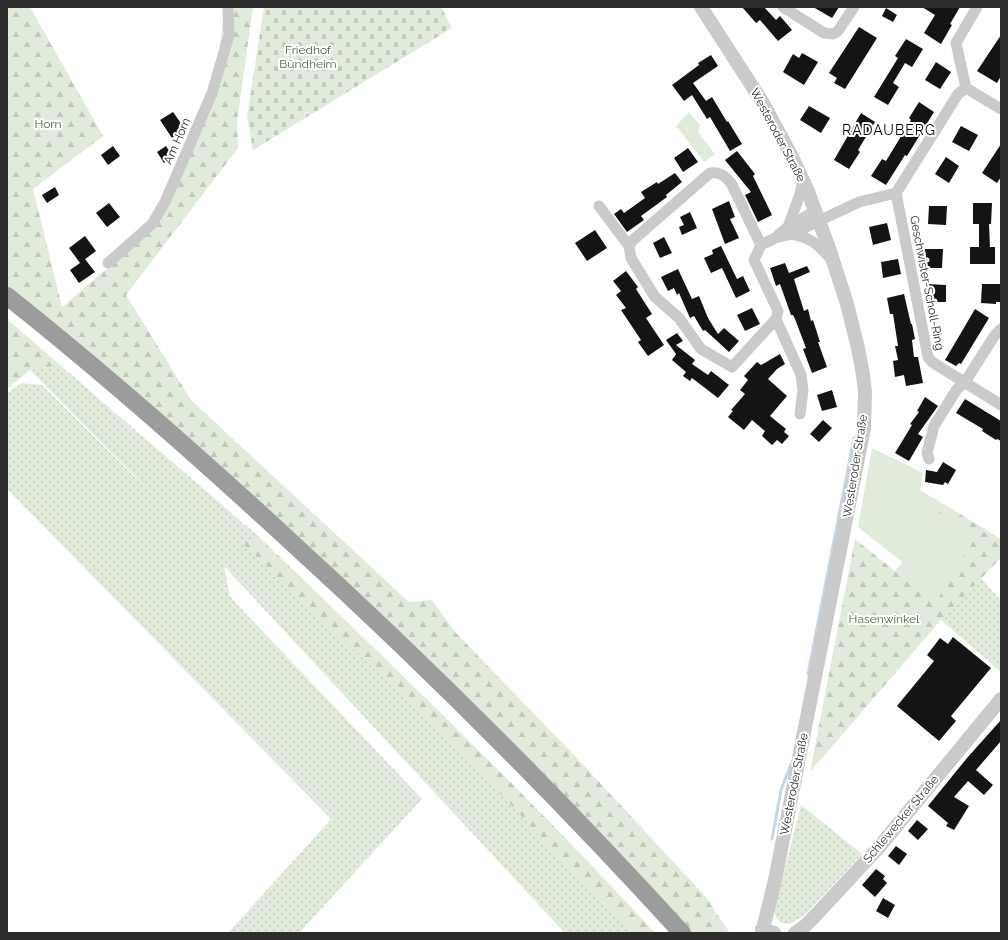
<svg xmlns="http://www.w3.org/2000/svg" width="1008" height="940" font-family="Raleway,sans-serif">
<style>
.grass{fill:url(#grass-dots)}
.forest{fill:url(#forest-firs)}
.cemetery{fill:url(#cemetery-stones)}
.green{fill:#e0ebdb}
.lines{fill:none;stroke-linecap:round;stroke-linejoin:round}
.stream{stroke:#c7d5ea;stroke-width:3}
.building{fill:#141414}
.minor{stroke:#cacaca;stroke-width:11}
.tertiary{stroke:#cacaca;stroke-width:14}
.trunk{stroke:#9c9c9c;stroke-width:18}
.labels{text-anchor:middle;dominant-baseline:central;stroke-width:4;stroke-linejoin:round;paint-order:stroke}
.park-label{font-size:12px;fill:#46683c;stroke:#fff}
.street-label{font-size:12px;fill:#2d2d2d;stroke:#fff}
.quarter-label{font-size:14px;letter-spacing:1px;fill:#000;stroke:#fff}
</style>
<defs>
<pattern id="grass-dots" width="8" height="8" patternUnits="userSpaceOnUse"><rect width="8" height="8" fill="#e0ebdb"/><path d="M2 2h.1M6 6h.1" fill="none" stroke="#c0cabc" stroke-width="1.8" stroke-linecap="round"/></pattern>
<pattern id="forest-firs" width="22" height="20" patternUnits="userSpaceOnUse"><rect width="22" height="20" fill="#e0ebdb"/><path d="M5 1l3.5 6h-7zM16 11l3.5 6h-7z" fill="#c0cabc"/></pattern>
<pattern id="cemetery-stones" width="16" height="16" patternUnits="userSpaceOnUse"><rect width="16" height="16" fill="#e0ebdb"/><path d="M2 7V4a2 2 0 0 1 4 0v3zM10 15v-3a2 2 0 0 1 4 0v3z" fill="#c0cabc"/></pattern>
</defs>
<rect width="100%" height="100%" fill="#fff"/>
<!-- grass -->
<path class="grass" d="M60,365L258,536L244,544L465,756L631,933H565L224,566L230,597L422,799L299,933H228L331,819L7,489V393L22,383L42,385L173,515L30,370Z
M981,578L1001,601V672L941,620Z
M801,805L862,854L805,915L790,924L781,923L776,917L774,911Z"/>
<!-- forest -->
<path class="forest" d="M7,7H30L103,136L33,189L62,307L157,226L217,66L225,7H253L237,122L238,148L126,295L191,400L409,602L432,600L456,633L576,757L705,896L730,933H688L446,677L27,302L7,287Z
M7,319L60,365L30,370L7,389Z
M942,503L1001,539V558L941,620L810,772L855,539L935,603L937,511Z
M258,536C393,666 528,795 655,933H631L465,756L243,544Z"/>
<!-- cemetery -->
<path class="cemetery" d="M264,7H441L452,28L253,150L247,117Z"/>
<!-- green -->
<path class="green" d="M689,112L700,125L698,132L715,154L704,162L676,126Z
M872,448L923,473L920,490L942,503L937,511L976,537L935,603L895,571L902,562L858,527Z"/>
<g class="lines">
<!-- stream -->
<path class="stream" d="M808,674L854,438
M772,839L781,790L791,764"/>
</g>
<!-- building -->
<path class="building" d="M742,7H764L776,20L780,16L792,30L778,41L760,20L756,23Z
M813,7H839L832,18Z
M922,7H960L950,24L952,25L941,44L924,33L935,15Z
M886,8L897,15L893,22L882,16Z
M859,27L877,38L845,89L834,83L837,78L829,73Z
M1001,35V76L997,83L977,71Z
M906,39L923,49L912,67L905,63L893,83L899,87L888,105L874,97L898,58L895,56Z
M802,53L818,62L804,85L783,72L793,54L799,58Z
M711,55L718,66L693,83L706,101L712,97L727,122L728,121L742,144L730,151L710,117L707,119L692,95L684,101L672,85L699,65L698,63Z
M936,62L951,72L940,89L925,80Z
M919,102L934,112L907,156L905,155L886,185L871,176L882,159L886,161L911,120L909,118Z
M809,106L830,118L821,133L800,120Z
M173,112L185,129L172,138L160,120Z
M861,113L875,122L858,150L860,152L849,169L834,160Z
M961,126L978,135L969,151L952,142Z
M1001,144V177L997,183L982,173Z
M113,146L120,156L108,165L101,155Z
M166,146L173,157L164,163L157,152Z
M688,148L698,162L683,172L674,158Z
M737,151L755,174L753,176L772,215L758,222L745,195L751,192L725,160Z
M946,157L959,166L949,183L935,174Z
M675,173L682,182L666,195L667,197L641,216L644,220L627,232L614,214L621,209L624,213L645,198L641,192L657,182L658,184Z
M55,187L59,195L47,203L42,195Z
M729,201L735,217L730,219L739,238L725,244L712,209Z
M109,203L120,217L107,227L96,213Z
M973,203H992L991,224H989L990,247H995V264H970V247H979V224H973Z
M929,206H947L946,225L928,224Z
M690,212L697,228L682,235L679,227L684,225L680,217Z
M887,223L891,240L873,245L869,227Z
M595,230L607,248L587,261L575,243Z
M85,236L96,251L84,260L85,259L95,272L79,283L70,270L80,263L69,248Z
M664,237L672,253L660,258L653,243Z
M721,246L737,279L743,276L750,291L736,298L722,268L711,273L704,258L713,254L712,250Z
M924,249H943L942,268H924Z
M898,259L901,274L883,278L881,262Z
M785,263L789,273L807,266L810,272L794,279L804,311L808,309L811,321L813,320L820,342H818L827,367L812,373L803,349L806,348L795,319L793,315H791L780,284L776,286L770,268Z
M678,269L692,299L699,296L708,318L718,334L724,328L739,341L729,352L705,330L703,331L694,316L690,318L679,293L677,295L674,288L668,291L661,277Z
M626,271L638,287L636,289L652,314L646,318L664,345L648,356L638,342L641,340L621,310L626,308L616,295L621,291L613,281Z
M927,284L946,285V302H927Z
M982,284H1001V302H996V304L981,303Z
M904,294L911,324H912L915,339L912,340L914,357H918L923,383L906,386L904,375L895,377L893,361L898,360L895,346H898L893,314H890L887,298Z
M752,308L760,324L745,331L737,315Z
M975,309L989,318L961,364L959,363L956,366L945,360Z
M677,333L683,341L676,345L695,360L692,364L708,375L711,371L729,385L718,398L692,378L690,381L683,376L686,372L672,360L676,354L666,340Z
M780,354L785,364L777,369L768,379L787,396L770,416L786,429L784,432L789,436L782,444L777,440L772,445L762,436L765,431L752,420L744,430L728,417L733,411L731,410L745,394L740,390L748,380L744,376L757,362L761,365Z
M832,390L837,407L822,411L817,395Z
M925,397L938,406L918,434L923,437L909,461L895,453L912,425L910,424L919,412L917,411Z
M965,399L1001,421V441L997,439L996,440L982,431L983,429L956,413Z
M823,420L832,428L819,442L810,434Z
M943,462L956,470L948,484L945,482L943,485L925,482L926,470L937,472Z
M953,637L991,668L951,716L956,721L939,741L897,706L934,661L927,655L940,638L948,644Z
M1001,720V741L976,770L993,785L984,795L968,781L954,797L969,806L954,830L946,826L948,823L928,806L967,758Z
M917,820L928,829L918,840L908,831Z
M896,846L907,854L899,865L888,856Z
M876,869L885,876L883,879L887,883L875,897L862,885Z
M883,898L895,905L888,918L876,911Z"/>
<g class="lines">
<!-- minor -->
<path class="minor" d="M783,7L824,33L833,34L838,31L854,7
M977,7L956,43L966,88L958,94L896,193L928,357L932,362L1001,405
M966,88L1001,109
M599,206L629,246
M788,227L815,211
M791,234C811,237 818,245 831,259
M778,235L788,227L800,194L803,180
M761,245L731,183C724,175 720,172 710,173L633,240L629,246L631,258L655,297L679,318L701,349L732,367L776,319L778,311L754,260L761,245L775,238L791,234L859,202L896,193
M108,263L152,224L165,202L212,93L229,35L228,7
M776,319L801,375L803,390L800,414
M929,459L927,453L934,426L957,389L965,382L995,335L1001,329"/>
<!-- tertiary -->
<path class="tertiary" d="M701,7L763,103L792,157L807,189L829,248L847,304L858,348L863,375L865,392L864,428L775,880L762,933
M762,929L774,933
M795,933L805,926L814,917L880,846L1001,699"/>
<!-- trunk -->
<path class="trunk" d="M7,296C104,373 198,456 289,540C426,665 557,796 682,933"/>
</g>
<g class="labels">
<!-- park labels -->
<g class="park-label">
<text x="308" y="50">Friedhof<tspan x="308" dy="14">Bündheim</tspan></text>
<text x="48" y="124">Horn</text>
<text x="884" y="619">Hasenwinkel</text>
</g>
<!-- street labels -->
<g class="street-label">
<text transform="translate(778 135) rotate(62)">Westeroder Straße</text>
<text transform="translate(177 141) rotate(-66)">Am Horn</text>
<text transform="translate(927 283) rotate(79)">Geschwister-Scholl-Ring</text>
<text transform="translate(855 466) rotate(-81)">Westeroder Straße</text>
<text transform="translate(794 784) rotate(-79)">Westeroder Straße</text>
<text transform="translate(901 819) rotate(-50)">Schlewecker Straße</text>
</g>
<!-- quarter labels -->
<g class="quarter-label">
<text x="889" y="130">RADAUBERG</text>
</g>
</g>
<!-- border -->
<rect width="1008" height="940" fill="none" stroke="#2d2d2d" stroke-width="16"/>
</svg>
